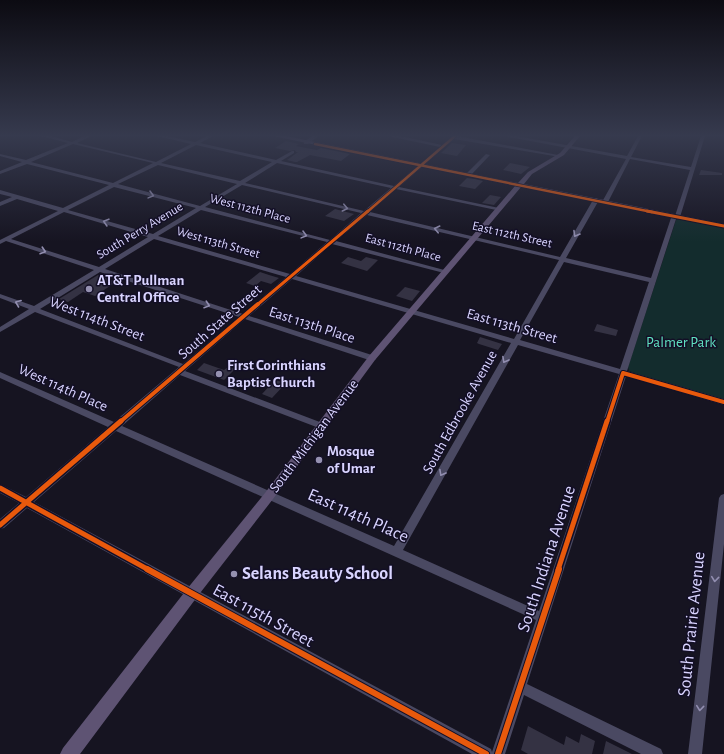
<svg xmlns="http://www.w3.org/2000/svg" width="724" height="754" font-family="'Alegreya Sans',sans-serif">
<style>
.green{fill:#132c2d}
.building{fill:#343243}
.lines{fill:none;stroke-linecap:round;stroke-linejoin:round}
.minor{fill:#4a4962;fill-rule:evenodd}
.major{fill:#5e5373;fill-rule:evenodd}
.cycleway-far4-casing{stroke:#130f26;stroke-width:4}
.cycleway-far3-casing{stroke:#130f26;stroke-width:5}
.cycleway-far2-casing{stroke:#130f26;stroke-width:6}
.cycleway-far1-casing{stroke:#130f26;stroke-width:8}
.cycleway-casing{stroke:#130f26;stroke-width:8}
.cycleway-far4{stroke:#e8590c;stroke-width:2.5}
.cycleway-far3{stroke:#e8590c;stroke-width:3}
.cycleway-far2{stroke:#e8590c;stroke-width:4}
.cycleway-far1{stroke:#e8590c;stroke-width:5}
.cycleway{stroke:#e8590c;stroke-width:6}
.oneway{stroke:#928eb0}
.poi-dot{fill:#9591b1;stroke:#130f26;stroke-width:1.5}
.labels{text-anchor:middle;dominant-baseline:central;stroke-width:3;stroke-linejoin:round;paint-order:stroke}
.far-street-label{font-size:13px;fill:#d9d4ff;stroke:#130f26}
.poi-label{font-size:15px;font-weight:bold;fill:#d9d4ff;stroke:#130f26;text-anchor:start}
.street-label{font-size:15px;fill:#d9d4ff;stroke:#130f26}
.park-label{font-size:15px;fill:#5fe0c0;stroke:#130f26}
.near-street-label{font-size:18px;fill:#d9d4ff;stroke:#130f26}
.near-poi-label{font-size:18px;font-weight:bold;fill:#d9d4ff;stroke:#130f26;text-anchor:start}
</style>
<rect width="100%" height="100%" fill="#161421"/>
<!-- green -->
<path class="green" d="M679,219L724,228V399L637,374L629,371L628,367L676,220Z"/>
<!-- building -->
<path class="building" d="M286,141L299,144L296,146L317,150L321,148L350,154L341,161L310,155L297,162H295L287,160L298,152H296L295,150L290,151L275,148Z
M452,143L466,145L457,156L441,153Z
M510,163L530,167L521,174L503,170Z
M701,170L722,173V175H699Z
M467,178L475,179L483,181L475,189L459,186Z
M490,195L501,197L494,205L482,203Z
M335,209L354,214L344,221L325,216Z
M348,257L361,261L366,257L378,260L367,271L341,263Z
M260,272L269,275L279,278L271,284L261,281L255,286L246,283Z
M98,275L116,282L95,296L83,292L68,302L59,299Z
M405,287L420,291L412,301L396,296Z
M597,324L618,330L616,336L594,331Z
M480,337L502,344L498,350L479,344L477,343Z
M204,363L224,370L228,367L235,369L224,380L197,370Z
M275,380L286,383L272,398L262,394Z
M528,726L564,745L566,736L579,743L581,734L595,741L592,754H528L521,750Z
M606,741L632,754H603Z"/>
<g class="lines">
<!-- minor -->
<path class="minor" d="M41,136H51L72,142L84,136H91L77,143L156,162L191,144L157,136H167L195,142L207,136H213L200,143L276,160L292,151H294V153L281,161L394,186L440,147L388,136H400L442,145L452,136H457L558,155L560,156V157L454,139L399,187L499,208L501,209V211L396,189L370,212L560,257L593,200L596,198L599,200L566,258L651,278L671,218L675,216L690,170L630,159L608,202L605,204L602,202L626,159L504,136H516L627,156L638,136H642L631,157L691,167L701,136H705L680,217L676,219L627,371L724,399V405L626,376L527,684L661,749L663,754H641L524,695L505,754H472L27,508L4,528L0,529V519L19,503L0,493V484L26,497L108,427L0,378V372L114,422L179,367L35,312L0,332V327L29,309L0,298V294L34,306L94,270L6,241L0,244V240L58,211L17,199L0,206V202L12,197L0,194V190L63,208L109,185L27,164L0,174V171L22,162L0,156V154L26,160L68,143ZM73,144L153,163L113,183L31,162ZM196,145L272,162L240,181L161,163ZM277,163L391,188L364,211L245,183ZM158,165L237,184L200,206L118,184ZM242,185L361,213L330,240L205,207ZM114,187L196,208L153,234L68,210ZM201,210L327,242L290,274L158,236ZM64,212L148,237L99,267L11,239ZM367,215L559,260L514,339L296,276L332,244L444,273H448V271L336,241ZM154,239L286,277L243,314L105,269ZM564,262L649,282L620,369L520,340ZM100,272L239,317L183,364L40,309ZM292,279L511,343L394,546L122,426L180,375L319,428H325L326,426L325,424L185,371L245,319L369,360H375L376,358L375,356L249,316ZM518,345L619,374L539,611L403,550ZM116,431L536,620L492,752L491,749L34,502Z
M312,136H318L308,144H304V142Z
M486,154L490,155L470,176H466V174Z
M724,494V544L702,754H688L719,498L721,495Z"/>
<!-- major -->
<path class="major" d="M273,136H286L518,183L528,172L560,153L575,136H580L564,155L532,174L524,184L724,224V228L521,187L375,360L273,499L197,597L80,754H60L63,748L187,589L265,493L369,356L515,186Z"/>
<!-- cycleway-far4 casing -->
<g class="cycleway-far4-casing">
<path id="cycleway-far4" d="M315,144L652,212
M367,212L455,136"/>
</g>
<!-- cycleway-far3 casing -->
<g class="cycleway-far3-casing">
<path id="cycleway-far3" d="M647,211L724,226
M257,305L368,211"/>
</g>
<!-- cycleway-far2 casing -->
<g class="cycleway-far2-casing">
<path id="cycleway-far2" d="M120,422L258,304
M607,422L623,373L724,402"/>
</g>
<!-- cycleway-far1 casing -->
<g class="cycleway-far1-casing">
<path id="cycleway-far1" d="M0,488L149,570
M0,525L121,421
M558,570L607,421"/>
</g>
<!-- cycleway casing -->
<g class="cycleway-casing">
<path id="cycleway" d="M147,569L486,754
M498,754L559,569"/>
</g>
<!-- cycleway-far4 -->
<use href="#cycleway-far4" class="cycleway-far4"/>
<!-- cycleway-far3 -->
<use href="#cycleway-far3" class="cycleway-far3"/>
<!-- cycleway-far2 -->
<use href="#cycleway-far2" class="cycleway-far2"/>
<!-- cycleway-far1 -->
<use href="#cycleway-far1" class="cycleway-far1"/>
<!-- cycleway -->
<use href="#cycleway" class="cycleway"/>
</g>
<!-- one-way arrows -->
<defs><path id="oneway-chevron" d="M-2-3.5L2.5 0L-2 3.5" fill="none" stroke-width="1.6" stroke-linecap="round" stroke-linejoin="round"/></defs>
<g class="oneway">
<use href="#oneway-chevron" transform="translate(151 195) rotate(15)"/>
<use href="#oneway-chevron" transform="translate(345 208) rotate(13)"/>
<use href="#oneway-chevron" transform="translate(106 222) rotate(-164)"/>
<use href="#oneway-chevron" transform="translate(437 229) rotate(-167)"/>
<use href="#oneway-chevron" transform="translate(576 234) rotate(120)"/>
<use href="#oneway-chevron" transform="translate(304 235) rotate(15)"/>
<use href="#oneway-chevron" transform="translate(43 251) rotate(18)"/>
<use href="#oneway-chevron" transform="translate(18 303) rotate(-159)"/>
<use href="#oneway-chevron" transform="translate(207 305) rotate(18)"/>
<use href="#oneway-chevron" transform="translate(505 360) rotate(119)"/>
<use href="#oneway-chevron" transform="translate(442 473) rotate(119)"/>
<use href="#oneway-chevron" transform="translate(715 579) rotate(96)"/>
<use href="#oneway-chevron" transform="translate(700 708) rotate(96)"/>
</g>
<!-- sky -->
<linearGradient id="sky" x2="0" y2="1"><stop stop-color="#0c0b12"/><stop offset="0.56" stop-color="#363a4e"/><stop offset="1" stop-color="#363a4e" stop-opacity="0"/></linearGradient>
<rect width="724" height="242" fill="url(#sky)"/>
<!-- markers -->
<g class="poi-dot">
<circle cx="89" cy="289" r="4"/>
<circle cx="219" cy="374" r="4"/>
<circle cx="319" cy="460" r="4"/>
<circle cx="234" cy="574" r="4"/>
</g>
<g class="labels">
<!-- far-street labels -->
<g class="far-street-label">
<text transform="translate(250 209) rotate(15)">West 112th Place</text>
<text transform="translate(140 231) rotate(-31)">South Perry Avenue</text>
<text transform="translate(512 235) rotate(13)">East 112th Street</text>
<text transform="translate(218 243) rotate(16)">West 113th Street</text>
<text transform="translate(403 248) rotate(15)">East 112th Place</text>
</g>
<!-- poi labels -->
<g class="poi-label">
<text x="97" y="280">AT&amp;T Pullman<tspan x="97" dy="17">Central Office</tspan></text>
<text x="227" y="365">First Corinthians<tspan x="227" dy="17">Baptist Church</tspan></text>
<text x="327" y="451">Mosque<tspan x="327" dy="17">of Umar</tspan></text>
</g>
<!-- street labels -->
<g class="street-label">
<text transform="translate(97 319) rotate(21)">West 114th Street</text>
<text transform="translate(220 322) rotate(-41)">South State Street</text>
<text transform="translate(312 325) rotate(18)">East 113th Place</text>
<text transform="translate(512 326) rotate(16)">East 113th Street</text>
<text transform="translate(63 388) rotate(24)">West 114th Place</text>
<text transform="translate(460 412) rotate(-61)">South Edbrooke Avenue</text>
<text transform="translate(314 436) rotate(-53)">South Michigan Avenue</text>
</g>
<!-- park labels -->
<g class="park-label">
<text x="681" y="342">Palmer Park</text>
</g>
<!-- near-street labels -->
<g class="near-street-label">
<text transform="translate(358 516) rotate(24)">East 114th Place</text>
<text transform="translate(547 559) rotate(-72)">South Indiana Avenue</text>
<text transform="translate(263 616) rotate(29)">East 115th Street</text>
<text transform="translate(692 624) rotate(-84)">South Prairie Avenue</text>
</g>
<!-- near-poi labels -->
<g class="near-poi-label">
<text x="242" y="574">Selans Beauty School</text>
</g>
</g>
</svg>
